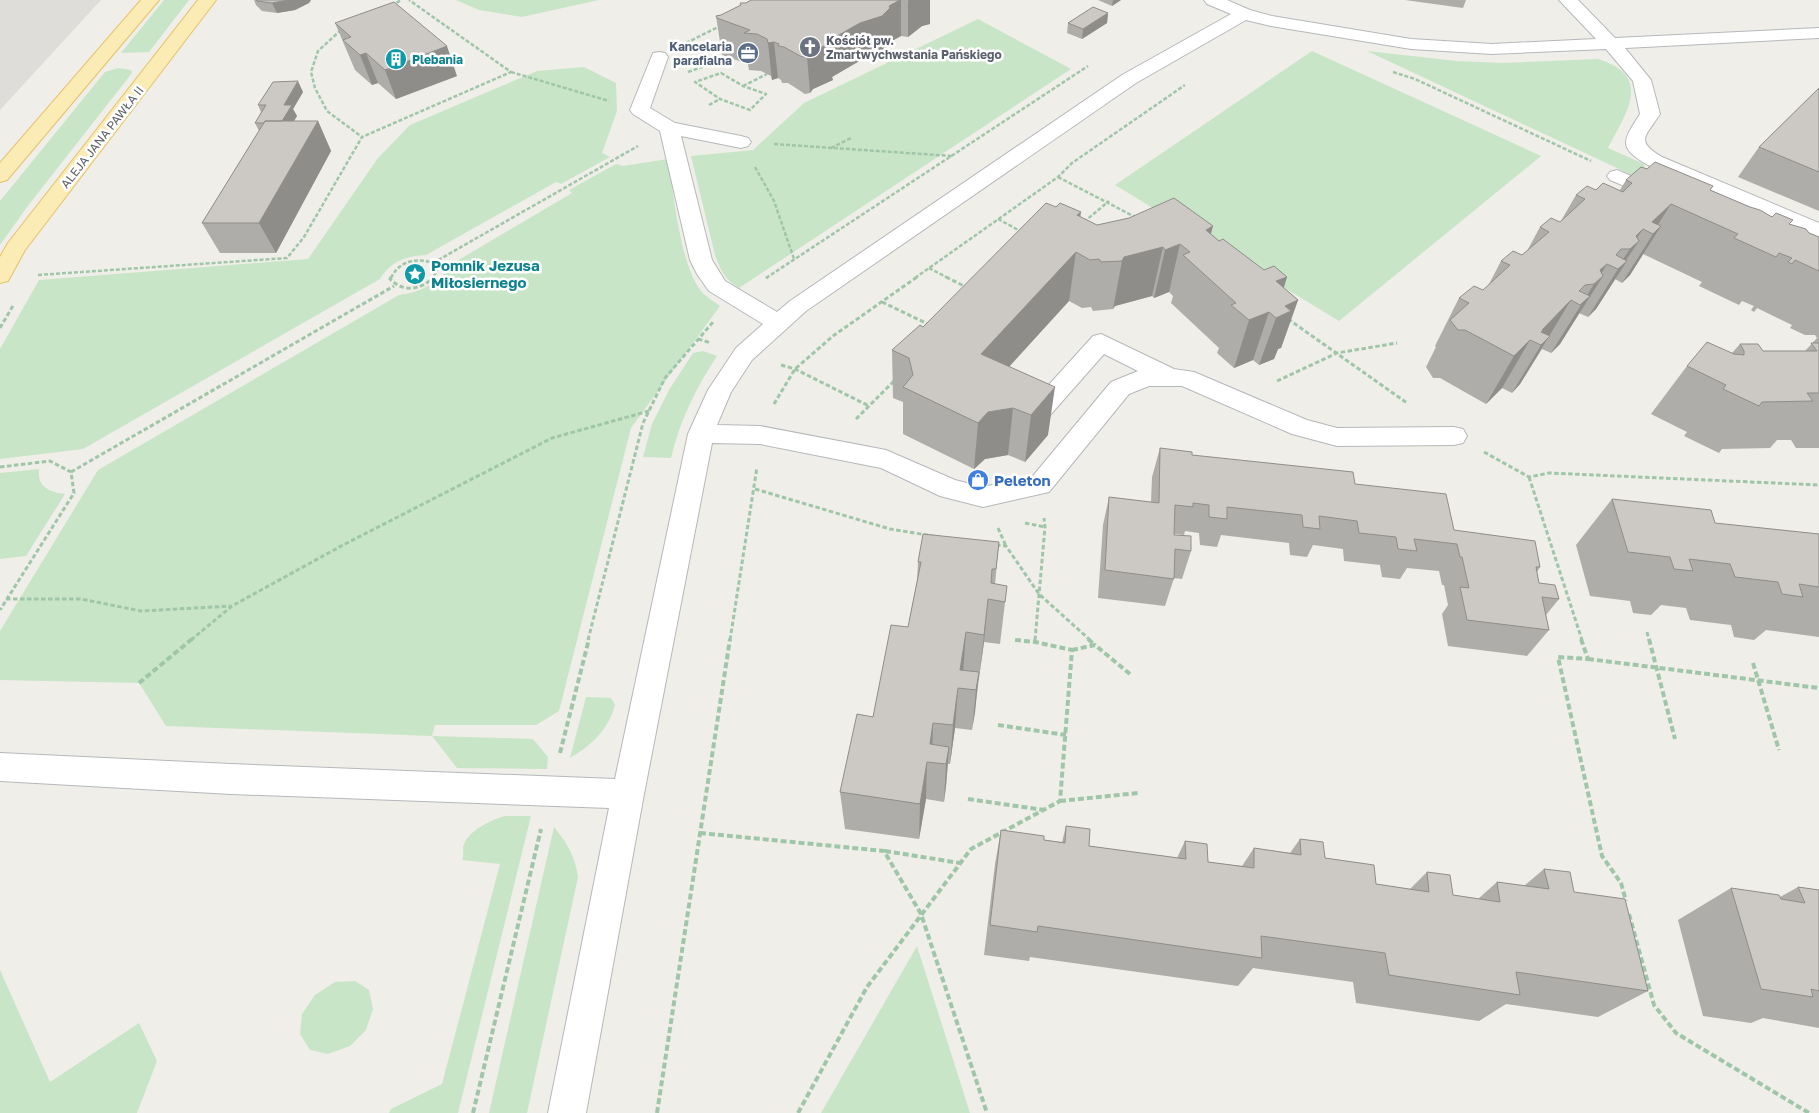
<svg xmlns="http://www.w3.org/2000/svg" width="1819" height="1113" font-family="'Golos Text',sans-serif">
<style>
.industrial{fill:#dfddda}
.green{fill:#c8e5c7}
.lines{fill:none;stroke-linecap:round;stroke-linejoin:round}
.minor-casing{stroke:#b5b8bb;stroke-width:2}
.major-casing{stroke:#e8c069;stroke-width:2}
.path-far2{stroke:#a0c6aa;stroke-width:2.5;stroke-dasharray:4 2;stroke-linecap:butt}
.path-far1{stroke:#a0c6aa;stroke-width:3;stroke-dasharray:4.5 2.5;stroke-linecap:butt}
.path{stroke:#a0c6aa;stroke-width:4;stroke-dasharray:6 3;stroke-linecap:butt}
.minor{fill:#fff;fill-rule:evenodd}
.major{fill:#faecb4;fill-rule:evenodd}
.wall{fill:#afada9}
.shaded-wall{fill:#8f8d8a}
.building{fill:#ccc9c5;stroke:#8f8d8a}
.labels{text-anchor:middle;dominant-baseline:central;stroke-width:5;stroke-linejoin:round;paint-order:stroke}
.far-worship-label{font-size:12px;font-weight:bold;fill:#5b616d;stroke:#fff;text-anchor:start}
.far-service-label{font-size:12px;font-weight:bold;fill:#4e5e75;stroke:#fff;text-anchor:end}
.far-culture-label{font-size:12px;font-weight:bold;fill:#0d838f;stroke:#fff;text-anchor:start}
.far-street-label{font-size:12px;fill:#5f6367;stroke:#fff}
.culture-label{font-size:15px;font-weight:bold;fill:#0d838f;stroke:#fff;text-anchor:start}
.shop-label{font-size:15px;font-weight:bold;fill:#366cbe;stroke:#fff;text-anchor:start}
</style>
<rect width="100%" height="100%" fill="#f0eee8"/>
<!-- industrial -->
<path class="industrial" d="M0,0H101L0,110Z"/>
<!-- green -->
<path class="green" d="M164,0H189L149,52L121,53Z
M456,0H599L522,17L479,10Z
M978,19L1071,69L739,288C725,280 720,269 715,255L691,156L753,150L804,103Z
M1312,51L1541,156L1339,321L1115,185Z
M1367,51L1457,61L1502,63L1598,59C1654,76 1626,113 1608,148L1644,164L1647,182Z
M584,67L616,83L617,111L602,153L610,157L561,184L556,182L426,255C406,256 391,261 380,279L83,449L0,459V349L39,280L308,259L378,158L410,125L537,71Z
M118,68L131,70L132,73L27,207L0,245V201L105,72Z
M668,159C674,194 680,264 701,291C706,297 714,301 720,306L631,428L559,711L536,725H435L432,736L533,739L548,757L547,769L457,768L432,736L166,726L139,683L0,680V631L98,470L399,295C417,293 428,287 443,276L445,268L572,193L569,190L616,164L623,166Z
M703,351L717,356C696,388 680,420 671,458L643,457L652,424L669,390L693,353Z
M39,469C37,487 49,492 65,494L26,556L0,559V473Z
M586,697L611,698L615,705C608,730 592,745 570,758Z
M505,816H531L458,1113H389L391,1109L442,1084L500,864L462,860C464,856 463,852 463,848C466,831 491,820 505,816Z
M554,827C567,843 575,856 578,877L527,1113H489Z
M917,946L970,1113H821Z
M0,970L50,1082L139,1023L157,1061L137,1113H0Z
M355,981L369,990L373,1009L366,1030L350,1046L328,1054L310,1050L300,1034L302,1014L315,995L335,982Z"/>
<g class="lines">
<!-- minor casing -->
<g class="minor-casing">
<path id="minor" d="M1204,0H1227L1250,10L1272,16L1411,39L1492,44L1596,39L1559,0H1578L1615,38L1819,28V38L1625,48L1651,80L1660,114C1645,137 1635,141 1662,157L1819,223V238L1648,165C1617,147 1623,141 1640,114L1633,81L1606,49L1492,54L1411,49L1271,26L1246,20L1136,83L806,311L752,360L731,392L717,425L760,426L886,450L955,480L983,487L1032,477L1111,382L1138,371L1104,354L1044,422L1035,425L1026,422L1023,416L1026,410L1093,336L1101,334L1174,369L1194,372L1307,420L1337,428L1454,427L1463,429L1467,436L1463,443L1454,445L1337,446L1292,434L1182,386H1149L1129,394L1049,492L983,507L940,496L881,468L760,444L712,443L644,794L586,1113H548L609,808L231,794L0,781V753L231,764L615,779L688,434L708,390L736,348L763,324L709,291L697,274L690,260L660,131L633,114L630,110L653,53L659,52L665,53L668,57L650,108L675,123L741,136L748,138L751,142L748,146L741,148L681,136L712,260L725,281L777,312L790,301L1122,75L1231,14L1207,4Z
M1617,170L1667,191L1670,195L1667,199L1660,201L1610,180L1607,176L1610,172Z"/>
</g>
<!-- major casing -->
<g class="major-casing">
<path id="major" d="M141,0H159L7,180L0,182V163Z
M198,0H216L25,250L8,281L0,283V257L8,243Z"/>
</g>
<!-- path-far2 -->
<path class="path-far2" d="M391,5L402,0
M341,30L318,51L311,72L315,88L327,111L362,137
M686,43L720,26
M511,72L609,101
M688,72L705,66
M1393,72L1415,79L1591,161
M721,73L743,86L766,94L750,110L720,99L695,82Z
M743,86L767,74
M709,105L720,99
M774,144L952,156
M831,148L851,138
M755,167L774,201L794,259
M1058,177L1137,218
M998,219L1022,232
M1084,222L1109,201
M433,263L638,146
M929,268L948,278
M38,275L287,258L304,237L362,137L511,72L409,0
M391,278C399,261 416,257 433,263L437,270L433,278
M766,278L1088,66
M915,278L1058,177L1072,163L1185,85"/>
<!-- path-far1 -->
<path class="path-far1" d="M391,277L390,279C404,293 421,290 434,277
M946,277L966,287
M766,278L768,277
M882,302L930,325
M1288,319L1407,403
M0,328L14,304
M698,339L711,343
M781,365L795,369L869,406
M1277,381L1337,353L1397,343
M774,404L795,369L833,336L917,277
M856,419L895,380
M1484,452L1529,477L1549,473L1819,485
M0,467L50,461L71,472L74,493L0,610
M71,472L394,286
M1529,477L1582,640
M755,489L890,529L933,536
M1025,523L1045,527
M998,528L1006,546
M996,545L1006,546L1039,594L1090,640
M6,599H81L141,611L231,606
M1647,632L1649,640
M191,640L232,606L343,545L552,438L649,411
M588,640L643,423L665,378L713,322
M730,640L757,467
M1035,640L1045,527L1044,518"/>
<!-- path -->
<path class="path" d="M1088,639L1095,645
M1581,639L1588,659L1558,657L1602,856L1621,883L1626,901
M1649,639L1675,739
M1015,640L1035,642
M1072,650L1095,645L1130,674
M1588,659L1819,688
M1753,663L1779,750
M139,683L192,639
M998,725L1066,735
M560,753L589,639
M968,799L1044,810
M1060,801L1138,793
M700,833L884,851L921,914L987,1113
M885,851L960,863
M1629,914L1654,1005L1676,1033L1809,1113
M473,1113L541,829
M657,1113L730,639
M798,1113L867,987L971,849L1060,801L1072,650L1035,642V639"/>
<!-- minor -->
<use href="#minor" class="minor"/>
<!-- major -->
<use href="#major" class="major"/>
</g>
<!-- wall -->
<path class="wall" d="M254,0H311L309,3L295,10L277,13L262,11L256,5Z
M751,0H930V24L922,26L908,37L901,36L890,42L891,44L882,52L861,60L832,77L833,80L813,89L810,93L805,94L788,83H782L781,80L778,78L772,80L771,76L761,71L749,70L748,64L722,55L716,16L721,15Z
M1098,0H1121L1112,6Z
M1405,0H1466L1463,8Z
M1108,13L1107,23L1082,39L1067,33L1068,23Z
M335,23L457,76L396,99L378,83L372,85L355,70Z
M1819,88V211L1738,177L1759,147Z
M303,92L293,109L297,116L294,121H318L331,151L276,253H220L202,223L259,131L255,123L261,112L258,105Z
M1647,169L1710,190L1819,237V448H1796L1791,440H1777L1770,448L1722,449L1719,453L1684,436L1687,432L1651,414L1687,366L1732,353L1740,344L1763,351H1805L1817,338L1815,335H1805L1790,328L1792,325L1757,308L1754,312L1751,310L1754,306L1742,301L1739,305L1699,286L1702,282L1643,254L1630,275L1622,283L1615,279L1596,309L1588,317L1579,313L1560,344L1551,353L1542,349L1520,384L1512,393L1502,388L1486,404L1440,378H1433L1426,367L1436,347L1435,346L1459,298L1483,290L1488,286L1501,261L1522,255L1527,251L1540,227L1560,222L1562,219L1576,195L1596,190H1620L1626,180Z
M1080,217L1097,225L1211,234L1219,241L1264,270L1287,277L1284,288L1298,300L1281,348L1278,349L1274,359L1259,365L1253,360L1234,368L1217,353L1219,348L1171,303L1173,296L1169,292L1154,298L1152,296L1115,306L1113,309L1093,311L1091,307L1082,308L1069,301L1009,366L1048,435L1025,462L1008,455L985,459L974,469L903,434V402L893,398L892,350L923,327Z
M1160,448L1192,455L1355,484L1454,530L1540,567L1537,572L1539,583L1559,599L1546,615L1549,630L1527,656L1448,646L1442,614L1448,605L1444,585H1442L1439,571L1407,568L1400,579L1382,577L1380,565L1344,561L1343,549L1313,545L1307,557L1290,555L1289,543L1221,535L1217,547L1200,545L1199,533L1185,531L1184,535L1174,534V535L1191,551L1182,579L1174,578L1165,606L1098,598L1103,525L1109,497L1151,502L1152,477Z
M1612,499L1715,523L1819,534V637L1766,630L1754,640L1734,637L1731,625L1690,620L1686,608L1661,605L1651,615L1633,613L1630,601L1590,596L1576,545Z
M999,542L995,584L1007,586L1000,644L984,642L972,730L955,728L950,764H948L946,786L944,802L926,799L919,839L845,829L840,792L873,717L908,627L917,581L918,562Z
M1066,826L1089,846L1177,858L1185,841L1208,862L1242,866L1254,848L1290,853L1300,839L1325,858L1376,884L1410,889L1427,872L1453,895L1478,899L1497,882L1524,886L1544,869L1574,892L1648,991L1598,1017L1506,1004L1479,1021L1356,1003L1353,982L1253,968L1238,986L1030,957L1029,961L984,955L995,864L1001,830L1044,840L1062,842Z
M1798,887L1819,890V1028L1763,1018L1751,1023L1703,1016L1678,920L1731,888L1780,897Z"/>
<!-- shaded-wall -->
<path class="shaded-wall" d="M289,0H311L309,3L295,10L277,13L272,3Z
M900,0H901V36L890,42L891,44L882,52L861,60L832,77L833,80L813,89L810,93L807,56L810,53L830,40Z
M909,0H930V24L922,26L908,37V1Z
M1113,0H1121L1112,6Z
M1108,13L1107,23L1082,39L1083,29Z
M774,42L778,78L772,80L768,43Z
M447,46L457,76L396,99L385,70Z
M366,53L378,83L372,85L360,55Z
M298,81L303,92L293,109L297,116L286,133L281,122L284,105Z
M318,121L331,151L276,253L259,223Z
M1671,204L1652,234V222Z
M1081,212L1075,254L1076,252L1069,301L978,401L981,354L1077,215Z
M1213,226L1201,272L1206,230Z
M1661,226L1630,275L1622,283L1653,234Z
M1643,229L1631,247L1639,241L1624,263L1627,261L1596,309L1588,317L1618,269L1617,268L1630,249L1636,236Z
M1180,244L1169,292L1154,298L1165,250Z
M1163,247L1152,296L1115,306L1113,309L1122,261L1124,257Z
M1607,264L1595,284L1603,276L1560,344L1551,353L1594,284L1600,270Z
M1287,277L1274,316L1269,312L1253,360L1234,368L1249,320L1276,281Z
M1298,300L1281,348L1278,349L1274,359L1259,365L1276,318L1285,306Z
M1571,300L1520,384L1512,393L1541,345L1542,330Z
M1530,340L1502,388L1486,404L1514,356Z
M1055,387L1048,435L1025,462L1031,415Z
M1013,408L1008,455L985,459L974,469L978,423L988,412Z
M988,599L984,642L979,677L984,635Z
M966,632L963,674L960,670Z
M979,672L975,713L972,730L976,690Z
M958,688L955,728L950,764L953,725Z
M933,723L932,762L930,744Z
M949,747L946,786L944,802L946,764Z
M927,762L926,799L919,839L920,804Z"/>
<!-- building -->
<path class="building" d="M256,0H289L272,3L257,1Z
M751,0H900L889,6L890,8L882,16L860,23L830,40V43L810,53L807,56L802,57L784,47L778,46L779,44L774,42L768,43L767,39L757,34L744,33L750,30L717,18L716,16L721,15L741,5L740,3H746Z
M394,2L447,46L385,70L366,53L360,55L343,40L351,37L335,23Z
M1093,7L1108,13L1083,29L1068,23Z
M298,81L284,105H292L282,121H265L264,123H255L266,105H258L273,82Z
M1819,88V172L1759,147Z
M265,121H318L259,223H202Z
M1655,162L1713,186L1710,190L1750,207L1760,210L1772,217L1776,213L1793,220L1789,224L1806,229L1809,233L1819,237V271L1795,260L1792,264L1788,262L1792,258L1779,253L1776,257L1734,238L1738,234L1671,204L1652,222L1661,226L1653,234L1643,229L1636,236L1639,241L1630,249H1621L1616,255L1627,261L1618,269L1607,264L1600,270L1603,276L1594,284L1585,285L1579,291L1590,296L1580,305L1571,300L1542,330L1543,331L1541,332L1550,336L1541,345L1530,340L1514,356L1465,330H1458L1450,320L1469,303L1459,298L1474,286L1483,290L1510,265L1501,261L1513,251L1522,255L1549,232L1540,227L1551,218L1560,222L1585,199L1576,195L1587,186L1596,190L1603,183L1623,192L1632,183L1626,180L1641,167L1647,169Z
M1174,198L1213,226L1206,230L1219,241L1223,239L1264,270L1274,266L1287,277L1276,281L1298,300L1285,306L1291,311L1276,318L1269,312L1249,320L1231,305L1236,303L1183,255L1190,252L1180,244L1165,250L1163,247L1124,257L1122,261L1101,262L1099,259L1090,260L1076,252L981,354L1055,387L1031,415L1013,408L988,412L978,423L903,387L913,375L909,358L892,350L920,325L923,327L1046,203L1056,207L1060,203L1081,212L1077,215L1097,225L1129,218Z
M1707,342L1734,354L1744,355V351L1740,344H1758L1763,351H1817L1811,343H1819V393H1807L1813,401L1762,402L1759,406L1723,389L1726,385L1687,366Z
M1160,448L1192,452V455L1353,472L1355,484L1446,494L1454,530L1535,541L1540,567H1536L1539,583L1555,585L1559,599L1542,597L1549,630L1467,620L1460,587L1469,588L1462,557H1460L1457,544L1414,539L1417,551L1398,549L1396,537L1359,533L1357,521L1319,516L1320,529L1303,527L1302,515L1227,507V519L1209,517V505L1193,503V507L1175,505L1174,535L1191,536V551L1175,549L1174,579L1105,570L1109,497L1159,503Z
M1612,499L1711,510L1715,523L1819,534V587L1799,584L1803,597L1782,594L1778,582L1735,577L1730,564L1689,559L1693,571L1674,569L1670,557L1628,552Z
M923,534L999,542L996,569H992L991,583L1007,586L1005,602L988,599L984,635L966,632L960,670L979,672L976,690L958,688L953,725L933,723L930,744L949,747L946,764L927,762L920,804L840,792L857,714L873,717L891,625L908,627L921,562H918Z
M1066,826L1090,829L1089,846L1186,859L1185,841L1207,844L1208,862L1254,868V848L1301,855L1300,839L1323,842L1325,858L1374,865L1376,884L1429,892L1427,872L1450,875L1453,895L1500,902L1497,882L1549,889L1544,869L1570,872L1574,892L1625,899L1648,991L1516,972L1520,995L1389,975L1385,953L1261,936L1262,958L1038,926L1037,932L990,925L1001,830L1044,836V840L1065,843Z
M1798,887L1819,890V991L1811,989L1813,997L1761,989L1731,888L1779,895L1781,899L1805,903Z"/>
<!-- icons -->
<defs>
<g id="church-disc" transform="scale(1.125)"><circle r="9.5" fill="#6b7280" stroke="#fff"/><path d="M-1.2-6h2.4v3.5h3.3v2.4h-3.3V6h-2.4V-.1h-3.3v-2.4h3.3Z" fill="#fff"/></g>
<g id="office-disc" transform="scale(1.125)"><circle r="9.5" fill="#5c6f8a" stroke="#fff"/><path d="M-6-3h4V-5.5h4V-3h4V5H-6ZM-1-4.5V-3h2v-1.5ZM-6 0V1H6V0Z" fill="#fff"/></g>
<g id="building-disc" transform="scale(1.125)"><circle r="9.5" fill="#0f9aa8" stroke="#fff"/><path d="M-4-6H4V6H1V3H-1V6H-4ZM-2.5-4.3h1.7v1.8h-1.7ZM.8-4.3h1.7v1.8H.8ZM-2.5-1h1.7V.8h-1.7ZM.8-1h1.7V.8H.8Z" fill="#fff"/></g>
<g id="sight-disc" transform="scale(1.125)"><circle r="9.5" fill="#0f9aa8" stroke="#fff"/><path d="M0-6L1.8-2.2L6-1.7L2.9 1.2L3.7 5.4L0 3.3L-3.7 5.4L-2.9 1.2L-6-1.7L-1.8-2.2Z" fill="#fff"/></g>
<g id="shop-disc" transform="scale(1.125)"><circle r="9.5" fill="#3f7fe0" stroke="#fff"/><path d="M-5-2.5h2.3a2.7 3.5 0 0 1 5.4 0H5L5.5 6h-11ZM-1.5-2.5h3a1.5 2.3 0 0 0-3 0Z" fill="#fff"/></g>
</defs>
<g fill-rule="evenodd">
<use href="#church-disc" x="810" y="47"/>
<use href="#office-disc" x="748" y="53"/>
<use href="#building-disc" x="396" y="59"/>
<use href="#sight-disc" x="415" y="274"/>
<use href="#shop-disc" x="978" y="480"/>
</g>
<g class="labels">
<!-- far-worship labels -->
<g class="far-worship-label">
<text x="826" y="40">Kościół pw.<tspan x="826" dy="14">Zmartwychwstania Pańskiego</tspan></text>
</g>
<!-- far-service labels -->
<g class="far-service-label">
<text x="732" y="46">Kancelaria<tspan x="732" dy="14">parafialna</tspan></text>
</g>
<!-- far-culture labels -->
<g class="far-culture-label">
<text x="412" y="59">Plebania</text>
</g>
<!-- far-street labels -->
<g class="far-street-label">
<text transform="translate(102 137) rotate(-52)">ALEJA JANA PAWŁA II</text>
</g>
<!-- culture labels -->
<g class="culture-label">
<text x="431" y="265">Pomnik Jezusa<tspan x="431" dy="17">Miłosiernego</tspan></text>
</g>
<!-- shop labels -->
<g class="shop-label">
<text x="994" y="480">Peleton</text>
</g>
</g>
</svg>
